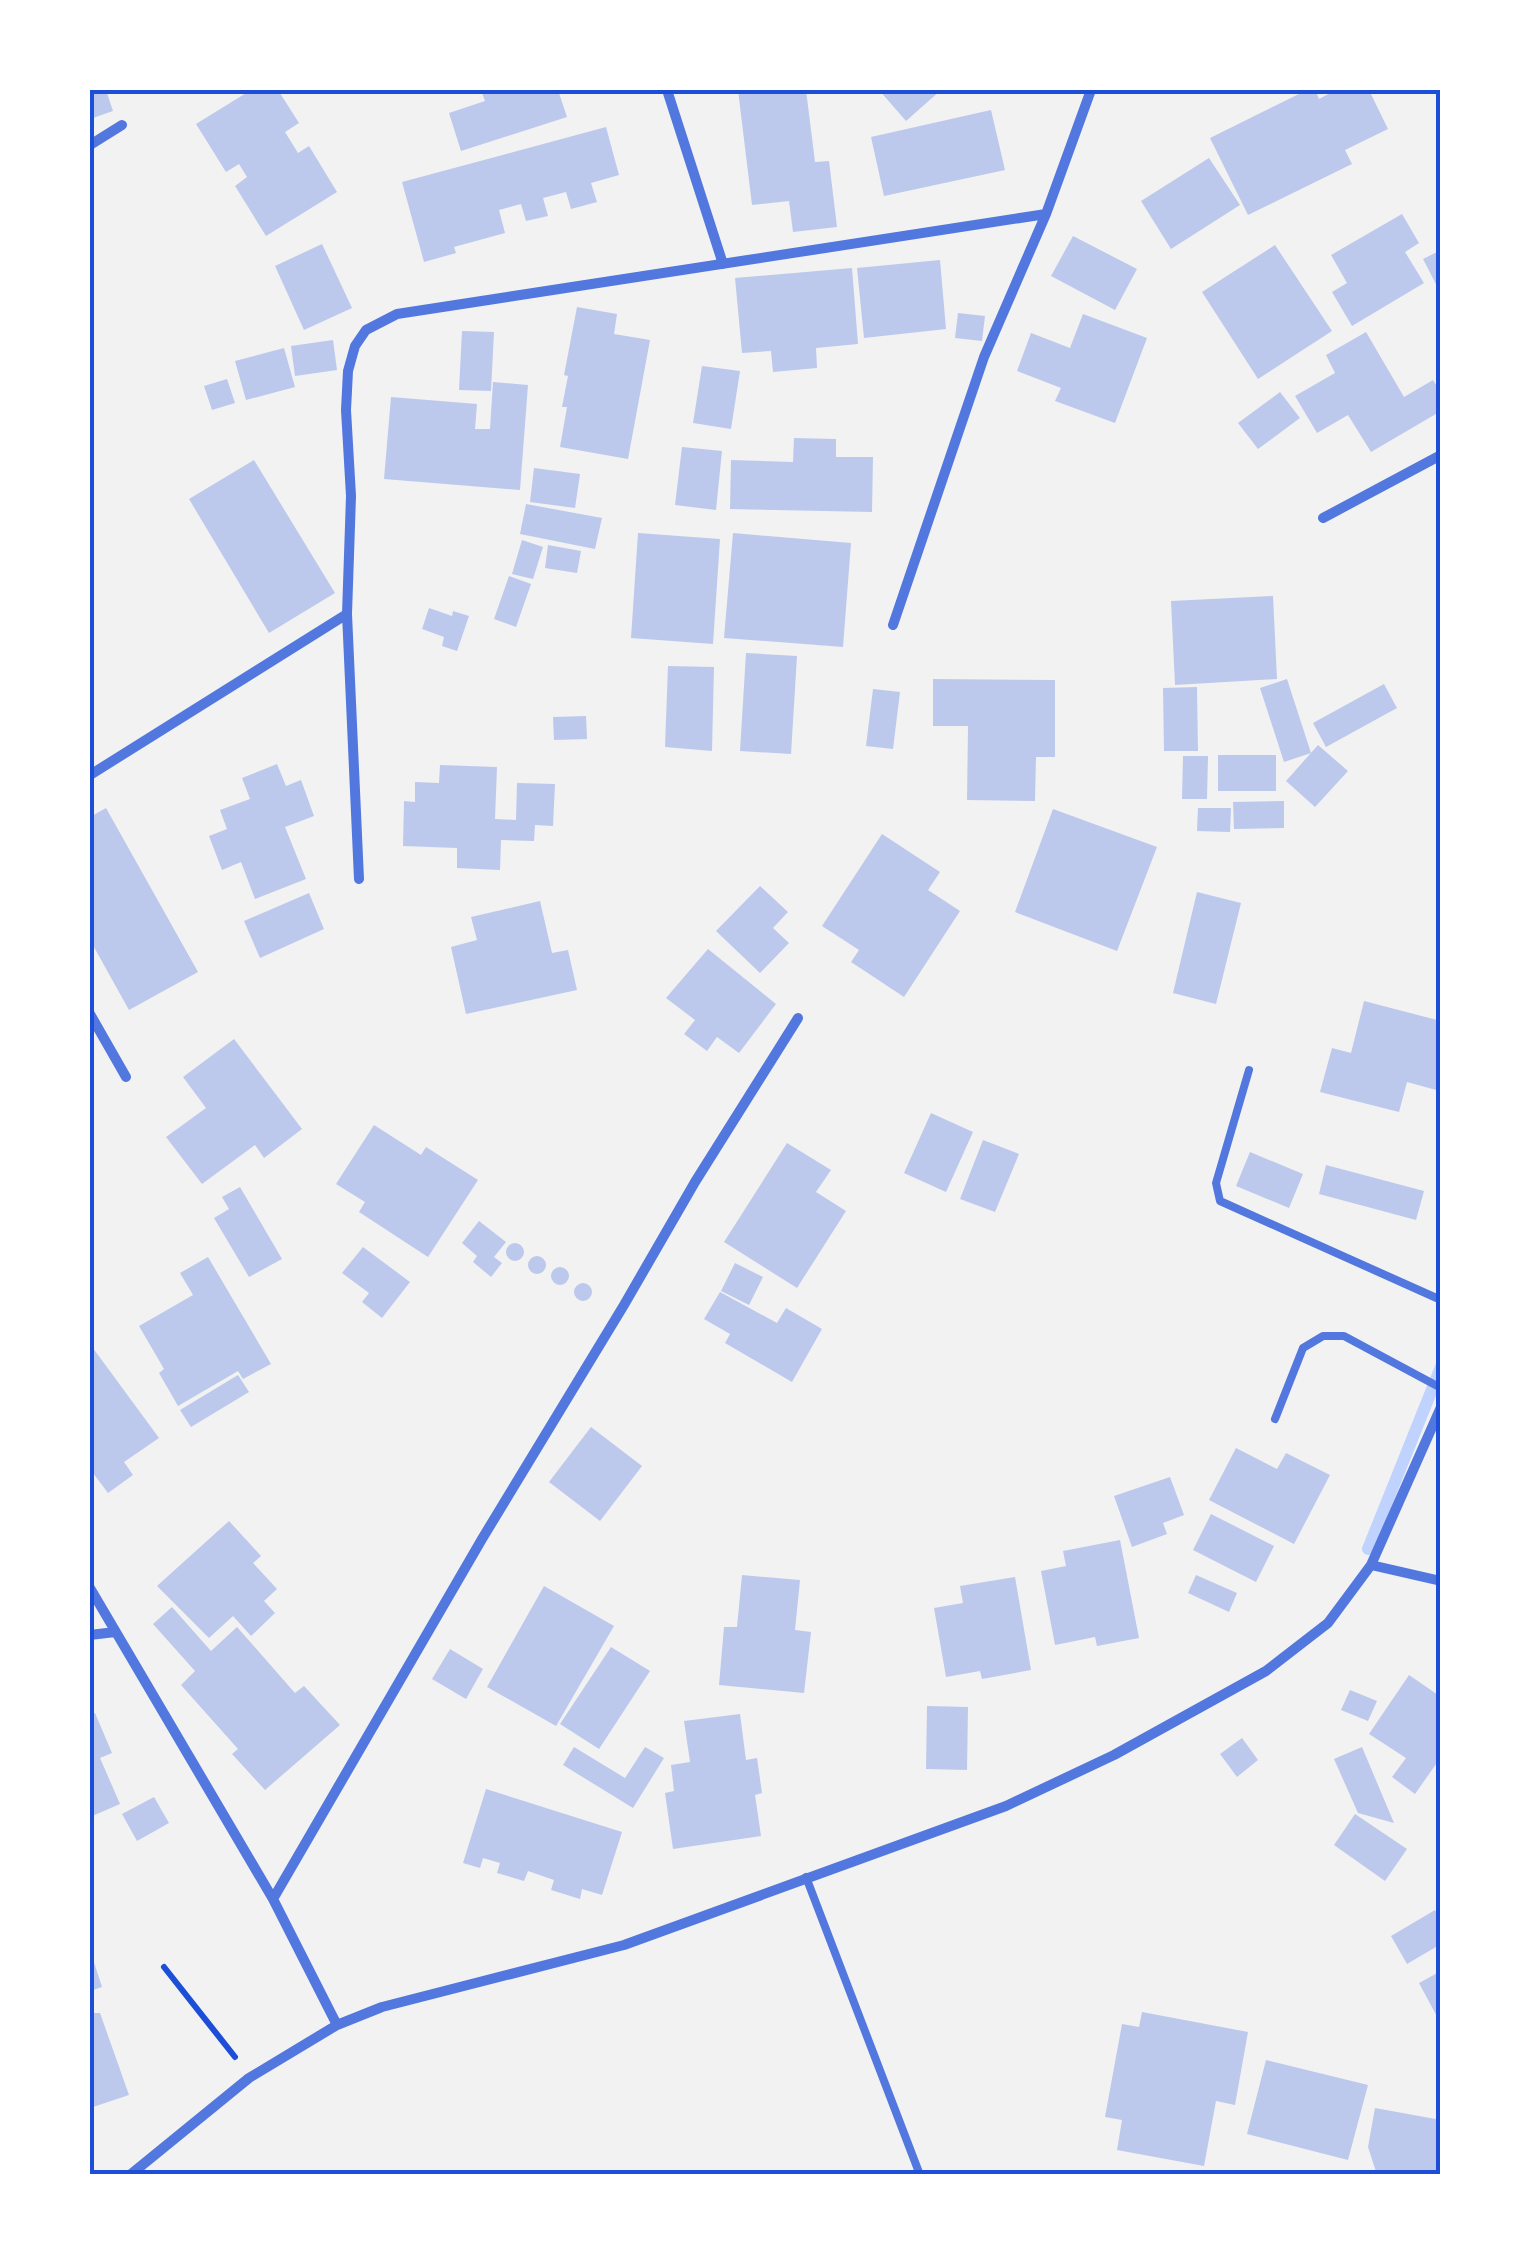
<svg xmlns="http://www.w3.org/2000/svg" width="1531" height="2265" font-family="Manrope,sans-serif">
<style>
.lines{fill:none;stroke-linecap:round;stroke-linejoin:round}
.stream{stroke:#bfd3fe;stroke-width:12}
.building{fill:#bdc9ec}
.path{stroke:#1d4ed8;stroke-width:6}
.service{stroke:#5277de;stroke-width:8}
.minor{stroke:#5277de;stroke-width:10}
.neatline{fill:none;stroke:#1d4ed8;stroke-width:4}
</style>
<rect width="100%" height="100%" fill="#f2f2f2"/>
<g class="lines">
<!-- stream -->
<path class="stream" d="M1368,1549L1441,1367"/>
</g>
<!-- building -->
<path class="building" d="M90,90H106L113,111L90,119Z
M251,90H278L299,123L285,132L298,153L309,146L337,192L266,236L235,186L247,177L239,164L226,172L196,124Z
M481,90H558L567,117L461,151L449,113L485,101Z
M738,90H806L815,162L829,161L837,227L793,232L789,201L752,205Z
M879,90H941L906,121Z
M1307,90H1315L1319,99L1336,90H1369L1388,129L1345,150L1352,164L1248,215L1210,138Z
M991,110L1005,170L884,196L871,137Z
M606,127L619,175L591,183L597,202L571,209L566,192L543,198L548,216L526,221L521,204L499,210L505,233L454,247L456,253L424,262L402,182Z
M1209,158L1240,205L1171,249L1141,201Z
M1402,214L1419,243L1405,252L1424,283L1352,326L1332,292L1347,283L1331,255Z
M1073,236L1137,269L1115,310L1051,276Z
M322,244L352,308L304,330L275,266Z
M1275,245L1332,331L1258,379L1202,292Z
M1441,250V294L1423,259Z
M940,260L946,329L864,338L857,268Z
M852,268L858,344L816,348L817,368L773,372L771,351L742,353L735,278Z
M577,307L617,314L614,334L650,340L628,459L560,447L567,407H562L568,376L564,375Z
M958,313L985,316L982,341L955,338Z
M1083,314L1147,338L1115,423L1055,401L1061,388L1017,371L1031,333L1070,348Z
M462,331L494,332L491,391L459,390Z
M1366,332L1404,397L1433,380L1441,393V411L1371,452L1348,415L1317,433L1295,396L1335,373L1326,355Z
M333,340L337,370L295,376L291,346Z
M284,348L295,387L246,400L235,361Z
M702,366L740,371L731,429L693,423Z
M227,379L235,403L212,410L204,386Z
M493,382L528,385L520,490L384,479L391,397L477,404L475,429H490Z
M1280,392L1300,418L1258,449L1238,423Z
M794,438L836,439V457H873L872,512L730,509L731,460L793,462Z
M682,447L722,451L716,510L675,505Z
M254,460L335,593L269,633L189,499Z
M534,468L580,474L575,508L530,502Z
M526,504L602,518L595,549L520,534Z
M638,533L720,539L713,644L631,638Z
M733,533L851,543L843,647L724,638Z
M522,540L543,547L533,579L512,574Z
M548,545L581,551L577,573L545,568Z
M509,576L531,584L516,627L494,619Z
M1273,596L1277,679L1175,685L1171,601Z
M429,608L452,616L453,611L469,616L457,651L442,646L444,637L422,629Z
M746,653L797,656L791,754L740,751Z
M668,666L714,667L712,751L665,747Z
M933,679L1055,680V757H1036L1035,801L967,800L968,726H933Z
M1287,679L1311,753L1284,762L1260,688Z
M1384,684L1397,708L1326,747L1313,723Z
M1197,687L1198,751H1164L1163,688Z
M873,689L900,692L893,749L866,746Z
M586,716L587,739L554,740L553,717Z
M1318,745L1348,771L1315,807L1286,781Z
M1218,755H1276V791H1218Z
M1183,756H1208L1207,799H1182Z
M277,764L286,786L301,780L314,816L285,827L306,879L255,899L241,862L222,870L209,836L227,829L220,810L250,799L242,778Z
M440,765L497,767L495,819L516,820L517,783L555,784L553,826L535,825L534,841L501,840L500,870L457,868V848L403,846L404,801L415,802V782L439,783Z
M1284,801V828L1234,829L1233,802Z
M106,808L198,972L129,1010L90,940V817Z
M1198,808H1231L1230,832L1197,831Z
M1053,809L1157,847L1117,951L1015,912Z
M882,834L940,872L928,890L960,911L904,997L851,962L859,950L822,926Z
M760,886L788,912L773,928L789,943L760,973L716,931Z
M1197,892L1241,903L1216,1004L1173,993Z
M309,893L324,929L260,958L244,921Z
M540,901L552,953L568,950L577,990L466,1014L451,947L477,940L471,917Z
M708,949L776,1004L739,1053L717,1037L707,1051L684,1034L695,1020L666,998Z
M1364,1001L1441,1021L1440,1091L1407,1082L1399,1112L1320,1092L1332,1048L1351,1053Z
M234,1039L302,1129L264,1158L255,1145L202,1184L166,1137L206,1108L183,1077Z
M931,1113L973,1132L946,1192L904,1173Z
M374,1125L421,1155L426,1147L478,1180L428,1257L359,1212L365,1202L336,1184Z
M983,1140L1019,1154L995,1212L960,1199Z
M787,1143L831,1170L816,1192L846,1211L797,1288L724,1242Z
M1250,1152L1303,1174L1289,1208L1236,1186Z
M1326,1165L1424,1191L1416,1220L1319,1194Z
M240,1187L282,1259L249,1277L214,1218L229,1209L222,1197Z
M479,1221L506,1242L494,1257L502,1263L491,1277L473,1262L477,1256L462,1243Z
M506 1252a9 9 0 1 1 18 0a9 9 0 1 1-18 0Z
M363,1247L410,1282L382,1318L362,1302L369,1293L342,1273Z
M528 1265a9 9 0 1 1 18 0a9 9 0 1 1-18 0Z
M208,1257L271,1364L243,1379L238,1371L178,1406L159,1373L164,1369L139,1326L193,1295L180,1273Z
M735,1263L763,1277L749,1305L721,1291Z
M551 1276a9 9 0 1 1 18 0a9 9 0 1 1-18 0Z
M574 1292a9 9 0 1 1 18 0a9 9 0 1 1-18 0Z
M720,1292L777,1323L786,1308L822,1329L792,1382L725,1343L730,1334L704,1319Z
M90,1344L159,1438L124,1462L133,1475L108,1493L90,1469Z
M238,1375L249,1392L191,1427L180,1410Z
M591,1427L642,1466L600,1521L549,1482Z
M1236,1448L1277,1469L1286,1453L1330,1475L1294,1544L1209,1500Z
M1170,1477L1184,1515L1163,1523L1167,1534L1132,1547L1114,1496Z
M1211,1514L1274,1546L1256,1582L1193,1550Z
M229,1521L261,1556L253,1563L277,1589L264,1601L275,1613L251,1636L233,1616L209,1638L157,1586Z
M1120,1540L1139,1638L1097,1646L1095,1637L1055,1645L1041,1571L1066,1566L1063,1551Z
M742,1575L800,1580L795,1630L811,1632L804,1693L719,1685L724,1627H737Z
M1196,1575L1237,1593L1229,1612L1188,1593Z
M1015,1577L1031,1670L982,1679L980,1671L946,1677L934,1608L963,1603L960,1586Z
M544,1586L614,1626L556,1726L487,1687Z
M172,1607L211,1651L237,1627L295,1693L304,1686L340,1725L265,1790L232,1754L238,1749L181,1685L195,1671L153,1624Z
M611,1647L650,1671L599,1749L560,1724Z
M450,1649L483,1669L466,1699L432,1679Z
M1409,1675L1441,1697V1757L1415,1794L1392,1777L1406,1758L1369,1734Z
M1350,1690L1377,1701L1368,1721L1341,1710Z
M927,1706L968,1707L967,1770L926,1769Z
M95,1713L112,1753L100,1758L120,1804L90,1817V1715Z
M740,1714L746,1760L757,1758L762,1793L755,1795L761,1836L673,1849L665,1793L674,1791L671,1765L690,1762L684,1721Z
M1242,1738L1258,1760L1237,1777L1220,1754Z
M574,1747L625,1778L645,1747L664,1758L633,1808L563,1765Z
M1362,1747L1394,1823L1358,1813L1334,1759Z
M486,1789L622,1832L602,1895L582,1889L580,1899L551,1890L554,1880L528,1871L524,1881L497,1873L500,1863L483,1858L480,1868L463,1863Z
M154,1797L169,1823L137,1841L122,1814Z
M1355,1814L1407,1849L1385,1881L1334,1845Z
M1435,1910L1441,1921V1944L1407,1964L1391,1936Z
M90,1950L102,1987L90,1991Z
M1441,1971V2024L1419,1983Z
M1142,2012L1248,2032L1235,2105L1216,2101L1204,2166L1117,2150L1122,2120L1105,2117L1122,2024L1139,2027Z
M90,2013H100L129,2095L90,2108Z
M1266,2060L1368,2085L1348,2160L1247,2134Z
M1375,2108L1441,2120V2175H1377L1368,2147Z"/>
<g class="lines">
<!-- path -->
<path class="path" d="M164,1967L235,2057"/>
<!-- service -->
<path class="service" d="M1249,1070L1216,1183L1220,1201L1441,1300
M1275,1419L1303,1348L1323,1336H1344L1441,1388
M806,1877L920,2175"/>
<!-- minor -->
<path class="minor" d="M667,90L723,264
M90,145L122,125
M1323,518L1441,455
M893,625L984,357L1046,214L1091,90
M90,775L347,614
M359,879L347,614L351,496L346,410L348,371L355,346L366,330L397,314L1046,214
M90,1014L126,1077
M1371,1565L1441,1581
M90,1588L273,1899L337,2025
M90,1635L115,1632
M273,1899L482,1539L624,1305L695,1182L798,1018
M130,2175L249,2078L337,2025L382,2007L624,1945L1006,1806L1114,1755L1266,1671L1328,1623L1371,1565L1441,1407"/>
</g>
<!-- border -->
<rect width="1531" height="2265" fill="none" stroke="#ffffff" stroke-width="185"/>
<rect x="92" y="92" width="1346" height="2080" class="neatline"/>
</svg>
